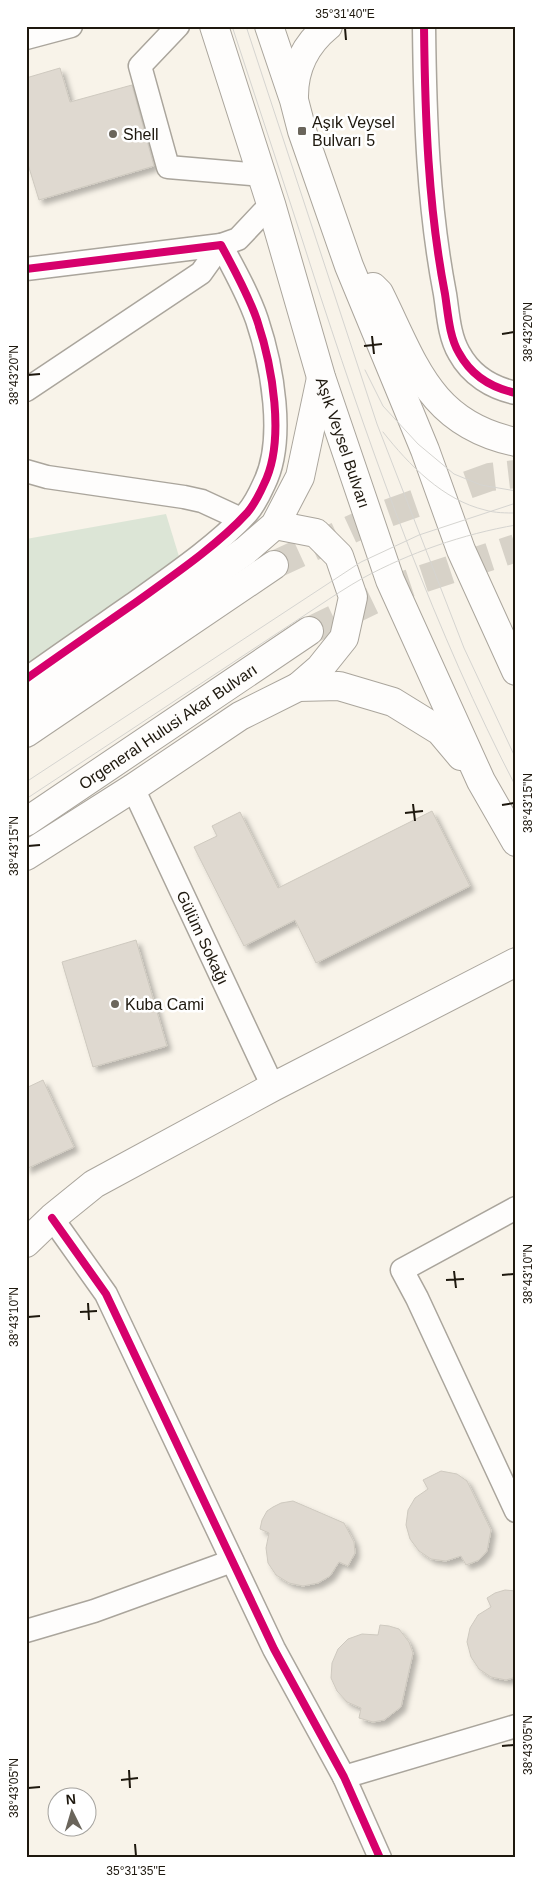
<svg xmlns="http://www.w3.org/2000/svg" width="542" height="1884" font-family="Arial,sans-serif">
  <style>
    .green { fill: #dce5d6 }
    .building { fill: #dfd9d0; stroke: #cec9bf; filter: url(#shadow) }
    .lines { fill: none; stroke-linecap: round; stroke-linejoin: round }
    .major-tunnel { stroke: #d7d2c8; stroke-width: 28; stroke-dasharray: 28 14; stroke-linecap: butt }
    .minor-casing { stroke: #aaa59c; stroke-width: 25 }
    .major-casing { stroke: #aaa59c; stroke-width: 30 }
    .minor { stroke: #fefdfc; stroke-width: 22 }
    .major { stroke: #fefdfc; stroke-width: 28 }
    .tram { stroke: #d5d4d0; stroke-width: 1 }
    .cycleway-casing { stroke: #fff; stroke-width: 11 }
    .cycleway { stroke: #d6006c; stroke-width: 8 }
    .ticks { fill: none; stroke: #1e180e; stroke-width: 2 }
    .poi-dot { fill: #6a655b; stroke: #fff; stroke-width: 2 }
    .labels { text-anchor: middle; stroke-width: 5; stroke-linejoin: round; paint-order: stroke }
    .poi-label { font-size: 16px; fill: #1e180e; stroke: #fff; text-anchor: start }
    .street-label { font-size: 16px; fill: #1e180e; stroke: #fff }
    .neatline { fill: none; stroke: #1e180e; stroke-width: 2 }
    .ticks-label { font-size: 12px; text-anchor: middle; fill: #1e180e }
  </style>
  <defs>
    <filter id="shadow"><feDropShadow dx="4.5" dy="4.5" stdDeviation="2.5" flood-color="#0004"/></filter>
  </defs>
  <rect width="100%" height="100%" fill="#f8f3e9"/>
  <polygon class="green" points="166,514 185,576 26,686 26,539"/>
  <g class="building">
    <polygon points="60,68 70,102 132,85 154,166 39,200 26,158 26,78"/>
    <polygon points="432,811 470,886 316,963 295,920 244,946 194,847 217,836 212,826 240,812 278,888"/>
    <polygon points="136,940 167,1046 93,1067 62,962"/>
    <polygon points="43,1080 74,1147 26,1169 26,1088"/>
    <polygon points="441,1471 457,1474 467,1481 491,1530 487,1551 479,1560 474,1562 466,1565 461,1556 446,1561 431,1559 419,1551 410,1539 406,1525 408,1510 415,1498 428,1489 423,1480"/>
    <polygon points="293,1501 344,1523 354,1542 355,1553 348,1566 339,1562 330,1576 318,1583 303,1586 289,1583 276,1575 268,1563 266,1548 269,1533 260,1529 262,1520 267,1511 273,1507 281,1503"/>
    <polygon points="505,1590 516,1591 516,1677 506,1680 491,1677 479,1669 471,1657 467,1642 470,1628 478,1615 491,1607 487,1598 495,1593"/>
    <polygon points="380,1625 389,1626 399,1629 409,1642 413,1653 401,1707 384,1720 373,1722 359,1718 361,1708 347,1702 337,1691 331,1678 332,1663 338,1649 348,1639 362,1634 378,1635"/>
  </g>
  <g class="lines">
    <g class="major-tunnel">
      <polyline points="274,565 380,516 490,477 516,474"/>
      <polyline points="309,631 407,584 516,548"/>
    </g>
    <g class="minor-casing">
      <g id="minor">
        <polyline points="178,26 140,66 168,167 262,175"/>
        <path d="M424,26c1,90 4,180 21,268 3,19 4,42 14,59 12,22 33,35 57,40"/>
        <polyline points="26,38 71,26"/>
        <path d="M26,269l195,-24c13,24 27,49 36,75 15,45 29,120 7,164 -4,9 -10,21 -17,29 -30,33 -79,66 -115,92 -36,25 -71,49 -106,74"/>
        <polyline points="26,390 201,273 221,245 238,239 271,204"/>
        <polyline points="26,471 47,477 184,497 202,501 241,519"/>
        <path id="s1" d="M133,788l140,299"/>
        <polyline points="516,1208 402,1270 417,1298 516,1511"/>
        <polyline points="52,1218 106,1294 274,1649 344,1777 380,1858"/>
        <polyline points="26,1631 94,1611 232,1561"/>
        <polyline points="344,1777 516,1726"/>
      </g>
    </g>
    <g class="major-casing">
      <g id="major">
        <path id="s2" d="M214,26l57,178 50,173 69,203 91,201 35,61"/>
        <polyline points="269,26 294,100 302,131 349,266 425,450 461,550 516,671"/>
        <path d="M294,96c0,-28 12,-52 34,-70"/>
        <path d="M373,287l6,6c35,70 50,131 137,149"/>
        <polyline points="275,525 316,533 339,556 353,597 344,638 320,668 298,687"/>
        <polyline points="26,707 245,551 275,525 300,477 321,378"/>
        <polyline points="26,733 274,565"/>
        <path id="s3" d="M26,822l283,-191"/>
        <polyline points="26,856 133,788 240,716 298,687 339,686 393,702 440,731 461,756"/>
        <polyline points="26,1243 52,1218 94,1184 273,1087 516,962"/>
      </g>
    </g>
    <use href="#minor" class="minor"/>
    <use href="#major" class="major"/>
    <g class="tram">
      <path d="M232,26c30,91 60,181 89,272 55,167 114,333 195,489"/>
      <polyline points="246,26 377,424 464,648 516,759"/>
      <polyline points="365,370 383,406 418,444 454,474 481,485 516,491"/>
      <path d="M383,432c26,33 60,68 102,78 10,3 21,3 31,3"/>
      <polyline points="26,782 361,562 419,535 516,503"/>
      <path d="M26,799l291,-192c15,-10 30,-20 46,-29 46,-25 100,-44 153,-53"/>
    </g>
    <g class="cycleway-casing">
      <g id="cycleway">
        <path d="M424,26c1,90 4,180 21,268 3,19 4,42 14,59 12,22 33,35 57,40"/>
        <path d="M26,269l195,-24c13,24 27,49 36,75 15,45 29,120 7,164 -4,9 -10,21 -17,29 -30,33 -79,66 -115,92 -36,25 -71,49 -106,74"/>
        <polyline points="52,1218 106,1294 274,1649 344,1777 380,1858"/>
      </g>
    </g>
    <use href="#cycleway" class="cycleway"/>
  </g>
  <path class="ticks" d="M345,28l1,12M502,334l12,-2M372,336l2,18M364,346l18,-2M28,375l12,-1M413,804l2,17M502,805l12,-2M405,813l18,-2M28,846l12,-1M454,1271l2,17M502,1275l12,-1M446,1280l18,-1M88,1303l1,17M80,1312l17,-1M28,1317l12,-1M502,1746l12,-1M129,1770l1,18M121,1780l17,-2M28,1788l12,-1M135,1844l1,12"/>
  <g class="poi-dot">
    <rect x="297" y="126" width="10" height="10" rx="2.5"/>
    <circle cx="113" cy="134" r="5"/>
    <circle cx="115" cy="1004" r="5"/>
  </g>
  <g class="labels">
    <g class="poi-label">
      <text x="312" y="128">Aşık Veysel<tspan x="312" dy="18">Bulvarı 5</tspan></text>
      <text x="123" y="140">Shell</text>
      <text x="125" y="1010">Kuba Cami</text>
    </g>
    <g class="street-label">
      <text dy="6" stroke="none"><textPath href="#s2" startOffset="436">Aşık Veysel Bulvarı</textPath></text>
      <text dy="6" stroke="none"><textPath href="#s3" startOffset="171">Orgeneral Hulusi Akar Bulvarı</textPath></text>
      <text dy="6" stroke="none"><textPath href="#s1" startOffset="165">Gülüm Sokağı</textPath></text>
    </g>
  </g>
  <rect width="542" height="1884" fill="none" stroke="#ffffff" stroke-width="55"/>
  <g transform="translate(72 1812) rotate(355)"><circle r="24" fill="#ffffff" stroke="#a5a39f"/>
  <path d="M0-4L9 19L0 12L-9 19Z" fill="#6a655b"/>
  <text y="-8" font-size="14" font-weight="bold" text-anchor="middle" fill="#1e180e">N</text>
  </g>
  <rect x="28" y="28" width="486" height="1828" class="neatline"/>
  <g class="ticks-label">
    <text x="345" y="18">35°31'40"E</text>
    <text transform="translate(528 332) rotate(-90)" y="4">38°43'20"N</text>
    <text transform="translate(14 375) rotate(-90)" y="4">38°43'20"N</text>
    <text transform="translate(528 803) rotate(-90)" y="4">38°43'15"N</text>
    <text transform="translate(14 846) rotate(-90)" y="4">38°43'15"N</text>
    <text transform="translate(528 1274) rotate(-90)" y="4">38°43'10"N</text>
    <text transform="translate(14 1317) rotate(-90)" y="4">38°43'10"N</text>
    <text transform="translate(528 1745) rotate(-90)" y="4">38°43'05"N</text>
    <text transform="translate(14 1788) rotate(-90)" y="4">38°43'05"N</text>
    <text x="136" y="1875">35°31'35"E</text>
  </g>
</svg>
